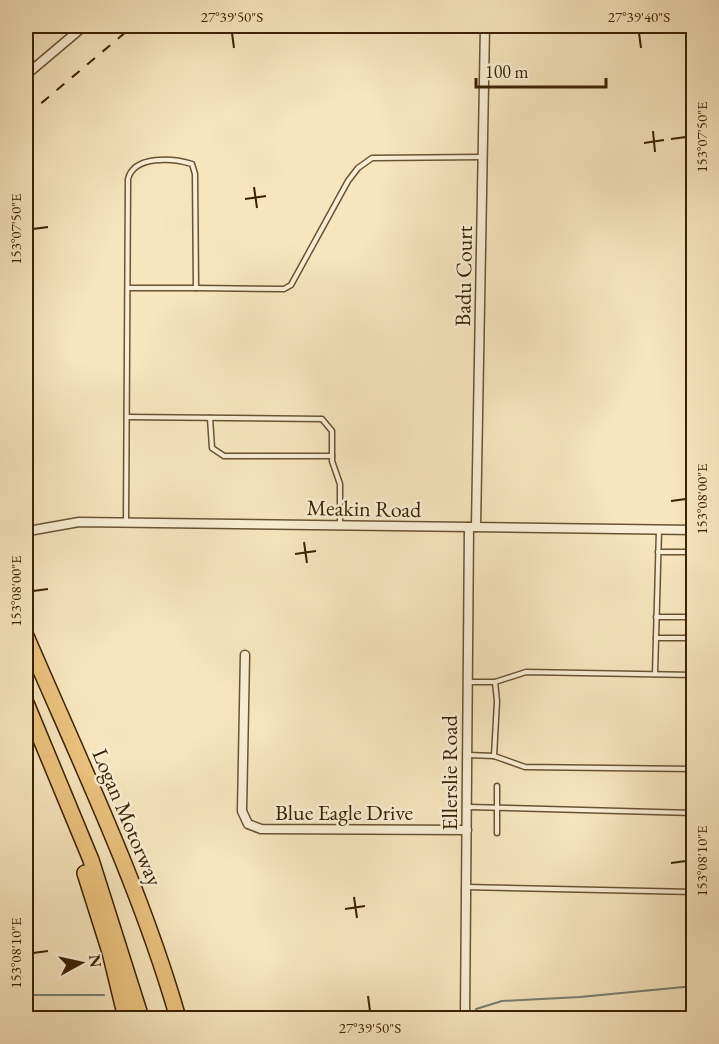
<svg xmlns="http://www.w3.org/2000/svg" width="719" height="1044" font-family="'EB Garamond',serif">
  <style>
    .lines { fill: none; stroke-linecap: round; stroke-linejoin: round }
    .stream { stroke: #787e71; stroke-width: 2 }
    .lane-casing { stroke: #6a5332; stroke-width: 7 }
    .street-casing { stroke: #6a5332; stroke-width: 11 }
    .highway-casing { stroke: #3b2203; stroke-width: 18 }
    .lane { stroke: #f9eed4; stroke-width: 4 }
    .street { stroke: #f9eed4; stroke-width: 8 }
    .highway { stroke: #ebc27e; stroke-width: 15 }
    .rail { stroke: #3b2203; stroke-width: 2; stroke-dasharray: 10 10; stroke-linecap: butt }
    .ticks { fill: none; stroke: #3b2203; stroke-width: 2 }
    .labels { text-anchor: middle; stroke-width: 5; stroke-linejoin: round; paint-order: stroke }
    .street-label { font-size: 22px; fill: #3b2203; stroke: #f9eed4 }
    .neatline { fill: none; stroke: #3b2203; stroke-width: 2 }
    .ticks-label { font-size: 15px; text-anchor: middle; fill: #3b2203 }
  </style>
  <rect width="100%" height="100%" fill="#f6e5bd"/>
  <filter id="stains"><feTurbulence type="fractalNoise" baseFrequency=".00333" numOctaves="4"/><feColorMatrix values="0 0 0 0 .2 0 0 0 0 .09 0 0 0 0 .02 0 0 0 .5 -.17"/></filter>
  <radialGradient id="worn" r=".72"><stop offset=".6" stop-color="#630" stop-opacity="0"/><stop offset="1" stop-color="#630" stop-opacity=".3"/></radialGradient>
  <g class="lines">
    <g class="stream">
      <polyline points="26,995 104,995"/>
      <polyline points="476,1009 502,1001 580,997 694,986"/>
    </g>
    <g class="lane-casing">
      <g id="lane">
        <polyline points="196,288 284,289 291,285 348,181 358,168 372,158 482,157"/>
        <polyline points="127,417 322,419 332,431 332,461 340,484 340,525"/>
        <polyline points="210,418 212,448 224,456 332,456"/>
        <path d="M126,522l2,-343c6,-24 45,-21 64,-15l3,10 1,114h-68"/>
        <polyline points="658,552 694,552"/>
        <polyline points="656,617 694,617"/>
        <polyline points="656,638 694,638"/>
        <polyline points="655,674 659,530"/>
        <polyline points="468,682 495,682 526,672 694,675"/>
        <polyline points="468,755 494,756 525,767 694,769"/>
        <polyline points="494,756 497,701 495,682"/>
        <polyline points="468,807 694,813"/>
        <polyline points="497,833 497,786"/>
        <polyline points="466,887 694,892"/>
      </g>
    </g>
    <g class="street-casing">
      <g id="street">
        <polyline points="26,75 84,26"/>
        <polyline points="476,527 485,26"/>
        <polyline points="34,530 79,522 694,530"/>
        <polyline points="245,655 242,811 248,824 261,829 467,830"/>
        <polyline points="465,1018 469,527"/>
      </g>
    </g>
    <g class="highway-casing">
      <g id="highway">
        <path d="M26,636c54,126 114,250 152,382"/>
        <polyline points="26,703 91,860 141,1018"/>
        <polyline points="85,873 110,952 126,1018"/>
      </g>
    </g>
    <use href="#lane" class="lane"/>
    <use href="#street" class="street"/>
    <use href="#highway" class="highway"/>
    <polyline class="rail" points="26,116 133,26"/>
  </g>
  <path class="ticks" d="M232,33l2,15M639,33l2,15M653,131l2,21M671,139l15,-2M644,143l20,-3M254,187l3,21M245,199l21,-3M33,229l15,-2M671,501l15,-2M304,542l3,21M295,554l21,-3M33,591l15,-2M671,863l15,-2M354,897l3,21M345,909l20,-3M33,953l15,-2M368,996l2,15"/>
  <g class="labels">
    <g class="street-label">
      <text transform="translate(463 276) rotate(-89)" y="8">Badu Court</text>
      <text transform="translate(364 508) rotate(1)" y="8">Meakin Road</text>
      <text transform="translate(449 773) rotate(-90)" y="8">Ellerslie Road</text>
      <text x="344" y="820">Blue Eagle Drive</text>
      <text transform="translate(128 817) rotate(67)" y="8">Logan Motorway</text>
    </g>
  </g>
  <rect width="719" height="1044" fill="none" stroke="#f6e5bd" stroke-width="66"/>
  <g transform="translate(81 963) rotate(82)" stroke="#f9eed4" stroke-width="4.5" paint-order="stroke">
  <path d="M0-4.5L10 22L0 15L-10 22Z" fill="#3b2203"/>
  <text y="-9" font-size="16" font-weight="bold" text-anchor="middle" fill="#3b2203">N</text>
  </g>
  <path d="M476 78v9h130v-9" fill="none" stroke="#3b2203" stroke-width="3"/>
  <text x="485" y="78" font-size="18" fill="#3b2203" stroke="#f9eed4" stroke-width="4.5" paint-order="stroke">100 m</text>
  <rect x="33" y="33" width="653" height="978" class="neatline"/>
  <g class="ticks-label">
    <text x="232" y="22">27°39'50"S</text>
    <text x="639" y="22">27°39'40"S</text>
    <text transform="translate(702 137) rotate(-90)" y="5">153°07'50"E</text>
    <text transform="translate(16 229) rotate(-90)" y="5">153°07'50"E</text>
    <text transform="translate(702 499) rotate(-90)" y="5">153°08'00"E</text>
    <text transform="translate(16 591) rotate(-90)" y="5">153°08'00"E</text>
    <text transform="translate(702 861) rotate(-90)" y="5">153°08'10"E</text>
    <text transform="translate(16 953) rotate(-90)" y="5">153°08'10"E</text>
    <text x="370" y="1033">27°39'50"S</text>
  </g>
  <rect width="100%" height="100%" filter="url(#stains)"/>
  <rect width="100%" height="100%" fill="url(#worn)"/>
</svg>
